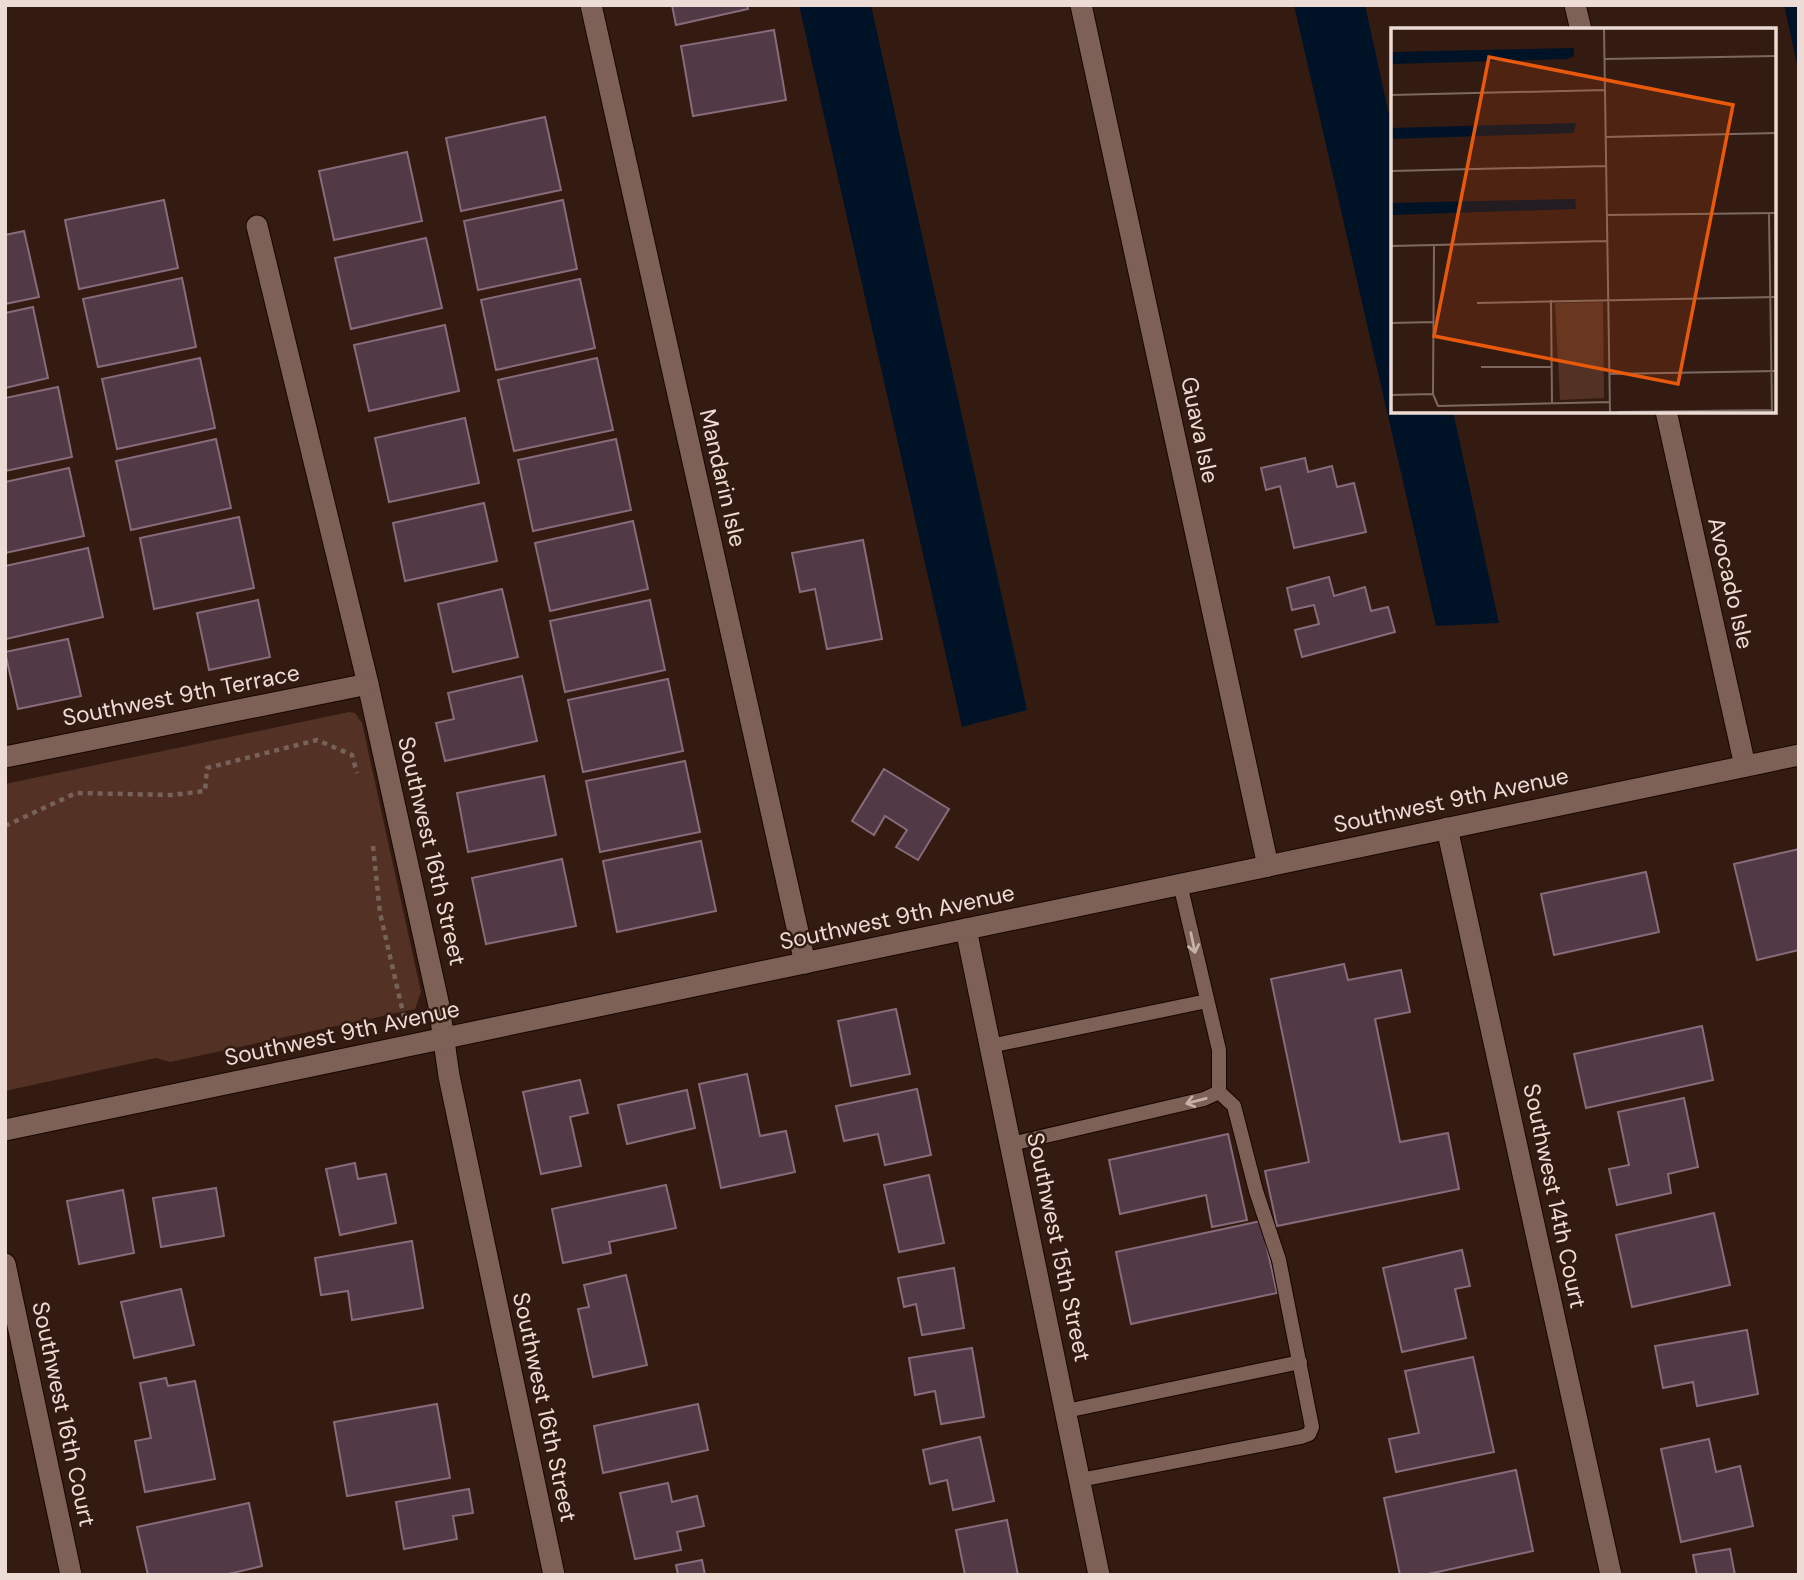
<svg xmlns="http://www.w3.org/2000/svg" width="1804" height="1580" font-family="'DM Sans',sans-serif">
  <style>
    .green { fill: #533124 }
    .water { fill: #001326 }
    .building { fill: #513946; stroke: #876b7a; stroke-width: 2 }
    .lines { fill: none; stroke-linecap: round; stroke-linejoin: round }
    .lane-casing { stroke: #190501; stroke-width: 16 }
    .street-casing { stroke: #190501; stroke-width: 23 }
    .path { stroke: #77625a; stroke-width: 4.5; stroke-dasharray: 5 5; stroke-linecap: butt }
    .lane { stroke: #7d6156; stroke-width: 14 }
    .street { stroke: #7d6156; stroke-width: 21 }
    .oneway { stroke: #c6b1a9 }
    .labels { text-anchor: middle; stroke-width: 5; stroke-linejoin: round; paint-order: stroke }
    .street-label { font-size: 23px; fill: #eddcd6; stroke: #331b12 }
    .inset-road { fill: none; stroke: #7d6860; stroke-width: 2 }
    .view { fill: #e8590c; fill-opacity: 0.15; stroke: #e8590c; stroke-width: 3.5 }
    .inset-edge { fill: none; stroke: #eddcd6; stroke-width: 3.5 }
  </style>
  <rect width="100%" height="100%" fill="#331b12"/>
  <polygon class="green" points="349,712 355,713 362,723 421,992 415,1009 170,1062 156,1058 5,1091 5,784"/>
  <g class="water">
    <polygon points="799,5 871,5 1027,710 962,727"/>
    <polygon points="1294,5 1365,5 1393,133 1393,411 1453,411 1499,623 1436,626"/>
    <polygon points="1784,5 1799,5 1799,73"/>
  </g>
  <g class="building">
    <polygon points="672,5 747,5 748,9 676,25"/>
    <polygon points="774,30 786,100 693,116 681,46"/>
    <polygon points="545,117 561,190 461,211 446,138"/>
    <polygon points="407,152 422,221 334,240 319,171"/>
    <polygon points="164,200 178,268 79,289 65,220"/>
    <polygon points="563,200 577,269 478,290 464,221"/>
    <polygon points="24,231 39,297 5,304 5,235"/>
    <polygon points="426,238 442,308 351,329 335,258"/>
    <polygon points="182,278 196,347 98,367 83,299"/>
    <polygon points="580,279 595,348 496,370 481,300"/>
    <polygon points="33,307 48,378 5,388 5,313"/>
    <polygon points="445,325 459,391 369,411 354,345"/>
    <polygon points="200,358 215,428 117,449 102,379"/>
    <polygon points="597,358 613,430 514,451 498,380"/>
    <polygon points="58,387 72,457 5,471 5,398"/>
    <polygon points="465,418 479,483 389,502 375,438"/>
    <polygon points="216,439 231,508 131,530 116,461"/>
    <polygon points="616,439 631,510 533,531 518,460"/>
    <polygon points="1305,458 1308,472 1332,466 1337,487 1354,483 1366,532 1294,548 1280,486 1266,490 1261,468"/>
    <polygon points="69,468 84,536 5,553 5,482"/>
    <polygon points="484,503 497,561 405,581 393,523"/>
    <polygon points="239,517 254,588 154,609 140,538"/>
    <polygon points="633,521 648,589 550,611 535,543"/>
    <polygon points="863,540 882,639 827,649 815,589 800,592 792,553"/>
    <polygon points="88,548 103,617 6,639 5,566"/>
    <polygon points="1329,577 1334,596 1365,587 1371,611 1388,607 1395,632 1302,657 1295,630 1319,624 1314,605 1292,610 1287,588"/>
    <polygon points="502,589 518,657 453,672 438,604"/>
    <polygon points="258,600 270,657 209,670 197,613"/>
    <polygon points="650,600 665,670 565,692 550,621"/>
    <polygon points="68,639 81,696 18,709 5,652"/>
    <polygon points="522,676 537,741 445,761 436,723 454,719 448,693"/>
    <polygon points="668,679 683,751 583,772 568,700"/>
    <polygon points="685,761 700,832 600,852 586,781"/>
    <polygon points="884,769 949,809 918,860 896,847 907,830 885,816 874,835 852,821"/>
    <polygon points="544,776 556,835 468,852 457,793"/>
    <polygon points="701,841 716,911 617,932 603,861"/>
    <polygon points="1799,849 1799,950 1757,960 1734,864"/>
    <polygon points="562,859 576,926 486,944 472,878"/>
    <polygon points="1646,872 1659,932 1554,955 1541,894"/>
    <polygon points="1344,964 1348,980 1401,970 1410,1012 1375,1019 1400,1142 1448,1133 1459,1189 1277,1226 1265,1171 1309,1162 1271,979"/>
    <polygon points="896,1009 910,1074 851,1086 838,1021"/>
    <polygon points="1702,1026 1713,1080 1586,1108 1574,1054"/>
    <polygon points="747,1074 760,1136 786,1131 795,1172 721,1188 699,1084"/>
    <polygon points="580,1080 588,1113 570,1117 581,1166 541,1174 523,1092"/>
    <polygon points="917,1089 931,1155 885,1165 878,1134 844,1141 836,1106"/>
    <polygon points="687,1090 695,1128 627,1144 618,1105"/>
    <polygon points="1684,1098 1698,1167 1668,1174 1671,1193 1617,1205 1609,1169 1629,1165 1618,1112"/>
    <polygon points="1228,1134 1247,1220 1212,1227 1206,1195 1120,1214 1109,1160"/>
    <polygon points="355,1163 358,1179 386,1174 396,1223 340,1235 326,1169"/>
    <polygon points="929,1175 944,1243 899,1252 884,1185"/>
    <polygon points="666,1185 676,1228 609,1242 611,1253 563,1263 552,1209"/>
    <polygon points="216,1188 224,1236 161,1247 153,1198"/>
    <polygon points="123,1190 134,1253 79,1264 67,1201"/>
    <polygon points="1714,1213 1730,1285 1632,1307 1616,1235"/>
    <polygon points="1261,1221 1277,1293 1131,1324 1116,1252"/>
    <polygon points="412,1241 423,1308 352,1320 348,1291 321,1295 315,1258"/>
    <polygon points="1462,1250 1470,1286 1455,1289 1466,1338 1402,1352 1383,1268"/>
    <polygon points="954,1268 964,1328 922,1335 916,1304 904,1307 898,1278"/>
    <polygon points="626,1275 647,1365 593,1377 578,1309 589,1307 584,1285"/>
    <polygon points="181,1289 194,1345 134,1358 121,1302"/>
    <polygon points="1747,1330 1758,1394 1697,1406 1693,1382 1663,1388 1655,1346"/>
    <polygon points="972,1348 984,1417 941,1424 935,1391 915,1395 909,1358"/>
    <polygon points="1473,1357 1494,1452 1396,1472 1389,1439 1419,1433 1405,1371"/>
    <polygon points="166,1378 168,1386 195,1381 215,1479 145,1492 135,1441 151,1438 140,1383"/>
    <polygon points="437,1404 450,1478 347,1496 334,1422"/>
    <polygon points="698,1404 708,1450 603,1473 594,1426"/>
    <polygon points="980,1437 994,1501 953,1510 947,1480 930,1484 923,1450"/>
    <polygon points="1709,1439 1716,1472 1740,1466 1753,1526 1681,1542 1661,1449"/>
    <polygon points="1516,1470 1533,1551 1424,1575 1400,1575 1384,1498"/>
    <polygon points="668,1483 672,1502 697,1496 704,1526 677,1532 681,1550 635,1559 620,1493"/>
    <polygon points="469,1489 473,1513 453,1516 457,1539 404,1549 396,1502"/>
    <polygon points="249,1503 262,1566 224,1575 148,1575 137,1527"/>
    <polygon points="1007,1520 1018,1575 965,1575 956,1530"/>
    <polygon points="1730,1549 1735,1575 1697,1575 1693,1555"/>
    <polygon points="702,1560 705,1575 678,1575 676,1565"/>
  </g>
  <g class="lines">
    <g class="lane-casing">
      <g id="lane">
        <polyline points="990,1046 1207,1001"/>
        <polyline points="1011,1144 1204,1099 1219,1092 1219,1050 1180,884"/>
        <polyline points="1066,1411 1300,1362"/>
        <polyline points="1080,1480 1301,1437 1309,1434 1312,1427 1279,1260 1256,1191 1234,1106 1219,1092"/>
      </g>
    </g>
    <g class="street-casing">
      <g id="street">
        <polyline points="591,5 805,963"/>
        <polyline points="1081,5 1268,866"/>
        <polyline points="1575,5 1581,30"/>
        <polyline points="257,226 368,684 439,1006 449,1076 554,1575"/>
        <polyline points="1666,411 1745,766"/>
        <polyline points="5,757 368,684"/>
        <polyline points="1447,828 1611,1575"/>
        <polyline points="966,929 1099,1575"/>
        <polyline points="5,1130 1799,755"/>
        <polyline points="5,1264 71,1575"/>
      </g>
    </g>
    <g class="path">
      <polyline points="5,826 76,793 172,795 205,791 207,768 317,740 352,755 357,773"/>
      <polyline points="373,846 380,913 404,1017"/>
    </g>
    <use href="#lane" class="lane"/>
    <use href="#street" class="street"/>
  </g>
  <defs><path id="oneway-shaft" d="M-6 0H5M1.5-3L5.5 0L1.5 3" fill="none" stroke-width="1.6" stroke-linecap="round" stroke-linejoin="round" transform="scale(1.75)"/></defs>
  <g class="oneway">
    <use href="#oneway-shaft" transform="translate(1193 943) rotate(78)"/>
    <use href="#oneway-shaft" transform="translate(1196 1101) rotate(165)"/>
  </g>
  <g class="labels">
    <g class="street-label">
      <text transform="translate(1200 430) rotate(78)" y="8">Guava Isle</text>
      <text transform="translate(723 478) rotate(77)" y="8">Mandarin Isle</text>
      <text transform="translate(1731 583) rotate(77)" y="8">Avocado Isle</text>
      <text transform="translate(181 695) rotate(-11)" y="8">Southwest 9th Terrace</text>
      <text transform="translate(1451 800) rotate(-12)" y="8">Southwest 9th Avenue</text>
      <text transform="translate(432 851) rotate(77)" y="8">Southwest 16th Street</text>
      <text transform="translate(897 917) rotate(-12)" y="8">Southwest 9th Avenue</text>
      <text transform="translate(342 1033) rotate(-12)" y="8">Southwest 9th Avenue</text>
      <text transform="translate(1555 1196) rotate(78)" y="8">Southwest 14th Court</text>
      <text transform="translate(1059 1247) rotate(78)" y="8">Southwest 15th Street</text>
      <text transform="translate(545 1407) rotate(78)" y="8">Southwest 16th Street</text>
      <text transform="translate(64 1414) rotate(78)" y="8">Southwest 16th Court</text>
    </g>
  </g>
  <g transform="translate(1391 28)">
    <rect width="385" height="385" fill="#331b12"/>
    <path d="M212,274l1,96 -44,2 -5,-97z" fill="#533124"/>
    <path d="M183,20v8l-7,3 -176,5v-12zM185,95l-2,10 -183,6v-11zM184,171l1,10 -185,6v-12z" fill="#001326"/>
    <path class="inset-road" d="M213,1l6,383M214,31l171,-3M0,67l214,-5M215,109l170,-4M0,143l215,-5M378,185l3,199M216,187l169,-2M0,218l216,-5M160,272l1,103M86,275l299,-6M0,295l43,-1M90,339h71M218,346l167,-3M42,366l1,-148M0,367l42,-1 5,12 172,-4M227,384l154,-2"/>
    <path class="view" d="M98,29l244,48 -55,279 -244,-48z"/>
    <rect width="385" height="385" class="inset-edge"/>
  </g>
  <rect width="1804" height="1580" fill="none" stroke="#eddcd6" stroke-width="14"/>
</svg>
